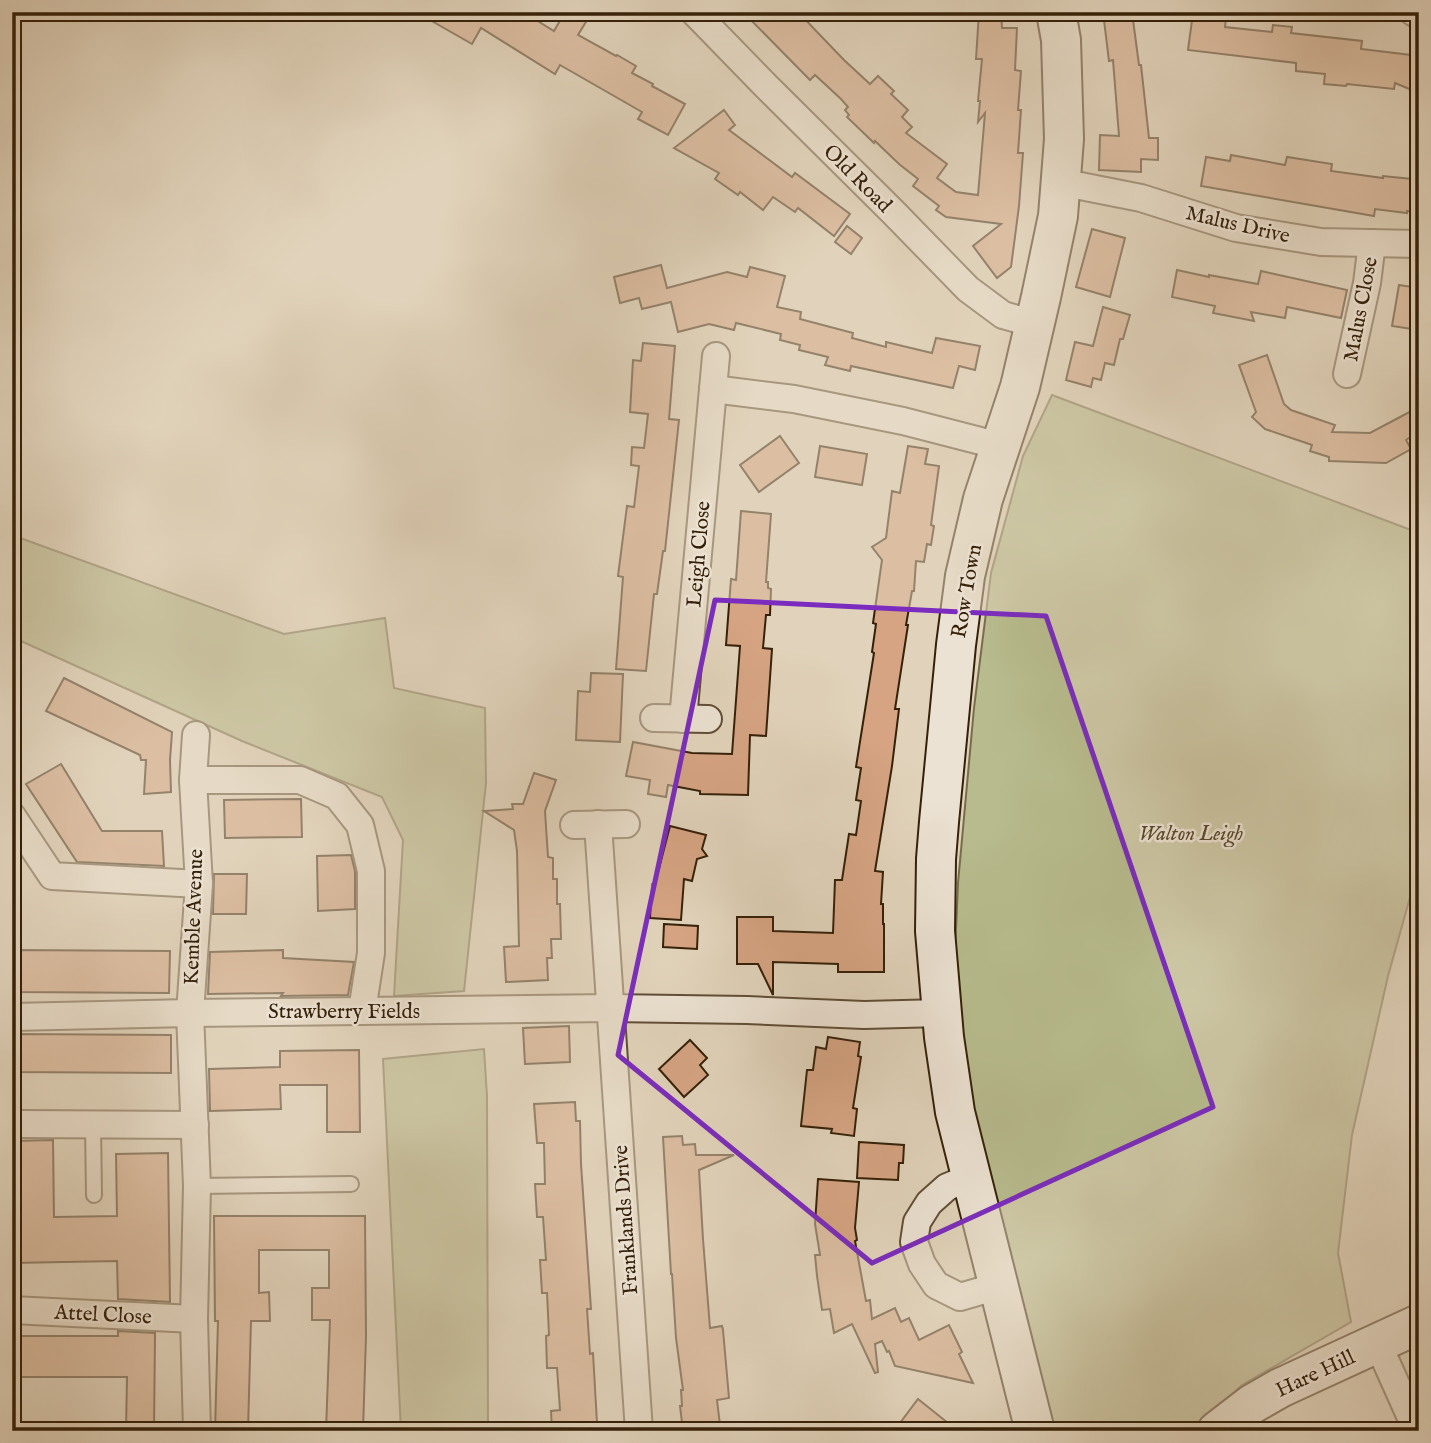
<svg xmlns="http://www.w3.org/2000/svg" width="1431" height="1443" font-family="'IM FELL English',serif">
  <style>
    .green { fill: #b7bb8d; stroke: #766e4b; stroke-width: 2 }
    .building { fill: #d6a483; stroke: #352109; stroke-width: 2 }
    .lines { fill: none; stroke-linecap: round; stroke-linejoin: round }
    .lane-casing { stroke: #604e36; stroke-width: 18 }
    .street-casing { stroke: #604e36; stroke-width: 30 }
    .secondary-casing { stroke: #352109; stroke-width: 42 }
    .lane { stroke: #ece2d3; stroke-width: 14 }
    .street { stroke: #ece2d3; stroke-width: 26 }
    .secondary { stroke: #ece2d3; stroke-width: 38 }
    .marked { fill: none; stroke: #7b2cbf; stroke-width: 5; stroke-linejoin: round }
    .labels { text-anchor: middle; stroke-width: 5; stroke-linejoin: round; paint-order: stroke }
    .street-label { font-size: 21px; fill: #352109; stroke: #ece2d3 }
    .park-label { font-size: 21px; font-style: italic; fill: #56482a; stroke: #ece2d3 }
  </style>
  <rect width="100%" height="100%" fill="#e1d3bb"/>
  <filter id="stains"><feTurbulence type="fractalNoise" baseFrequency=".00286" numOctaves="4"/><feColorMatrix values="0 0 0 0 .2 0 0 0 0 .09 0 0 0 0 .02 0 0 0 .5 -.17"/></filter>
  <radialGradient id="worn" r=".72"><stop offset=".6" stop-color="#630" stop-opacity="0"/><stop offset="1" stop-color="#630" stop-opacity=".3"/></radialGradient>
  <g class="green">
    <polygon points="1052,395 1419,533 1419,865 1388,976 1352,1135 1338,1253 1351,1322 1242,1385 1193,1431 1051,1431 978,1153 953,998 958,883 974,708 991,573 1023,456"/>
    <polygon points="12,535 284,634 385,618 394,688 485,708 486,783 464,991 394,996 403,840 382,797 242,741 12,637"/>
    <polygon points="484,1049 487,1096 488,1431 401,1431 383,1059"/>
  </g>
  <g class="building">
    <polygon points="416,12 523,12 554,31 565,12 592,12 578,35 616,56 617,55 636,66 632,73 653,84 652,86 685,104 668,135 638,119 642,112 560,65 555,74 481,28 472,44"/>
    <polygon points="743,12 798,12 844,60 870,84 878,76 894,91 891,94 908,110 902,117 912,127 906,133 947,164 937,178 956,192 978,195 985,113 978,122 980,101 978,101 982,59 976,59 979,12 1001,12 1002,28 1017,28 1015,70 1021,71 1018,110 1021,110 1018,153 1023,153 1019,206 1011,267 997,278 973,246 1001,224 946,217 936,210 939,206 913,186 918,179 899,164 875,141 874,143 847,117 849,115 845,110 848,107 841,99 815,75 810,80"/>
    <polygon points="1103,12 1132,12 1139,65 1141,65 1149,138 1158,138 1158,160 1141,159 1141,172 1099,170 1100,135 1119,136 1113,60 1109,61"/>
    <polygon points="1193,13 1226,18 1225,27 1272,32 1273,25 1292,27 1291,33 1362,41 1361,49 1419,56 1419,93 1395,83 1394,89 1347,84 1346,86 1324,84 1325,74 1296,71 1296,63 1188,50"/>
    <polygon points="724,110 735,125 729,130 792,177 795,173 850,214 834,236 798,208 795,212 773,197 763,210 740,192 738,195 715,179 719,173 674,148"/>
    <polygon points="1231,155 1285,165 1287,157 1332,164 1331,171 1383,178 1383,176 1412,179 1411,184 1419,185 1419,213 1407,211 1407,213 1375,209 1374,216 1201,186 1206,157 1230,161"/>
    <polygon points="847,226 862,238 851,254 835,242"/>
    <polygon points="1092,229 1125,238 1110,297 1076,287"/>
    <polygon points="661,265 667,288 727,272 747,277 750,267 785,276 777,307 801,312 800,319 853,333 852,338 886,347 886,342 932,353 936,338 980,346 975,370 959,366 953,388 851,366 850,371 825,365 828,357 799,350 800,345 780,340 781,334 736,323 734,330 709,324 678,332 671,302 642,309 639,298 620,303 614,277"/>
    <polygon points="1177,270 1209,277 1209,275 1258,284 1261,271 1347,290 1341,318 1287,307 1285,318 1251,312 1254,321 1213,313 1215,306 1172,297"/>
    <polygon points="1399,285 1419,288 1419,330 1392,326"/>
    <polygon points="1103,307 1130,315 1123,339 1120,339 1114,365 1105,363 1101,380 1093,378 1091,387 1066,380 1075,342 1093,346"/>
    <polygon points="643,343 675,346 669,419 679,420 665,551 663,551 657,594 654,594 646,671 616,669 623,577 618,576 627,506 634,507 639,466 631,465 632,447 644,448 648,414 630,412 633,360 641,361"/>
    <polygon points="1267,355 1284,404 1291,410 1335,425 1332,432 1370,433 1419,407 1419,431 1406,440 1411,449 1386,463 1329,461 1329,457 1310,451 1312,445 1265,429 1252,417 1256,412 1239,365"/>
    <polygon points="780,436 799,463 759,492 740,465"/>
    <polygon points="820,446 867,454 862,485 815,477"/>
    <polygon points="908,446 928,449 925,464 939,466 931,525 934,526 931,545 927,544 924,562 916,561 914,591 912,591 906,625 908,625 895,709 899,709 892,766 875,871 883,872 881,904 883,904 883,924 884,924 884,972 838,972 838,964 773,962 773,995 758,964 737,964 737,917 773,917 773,931 833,933 835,880 842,880 849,834 856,835 861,801 856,800 861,768 856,767 874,653 872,652 876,624 873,623 882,560 872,547 886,538 892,491 900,493"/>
    <polygon points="741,511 771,514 766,582 768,582 768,588 771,589 770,615 766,615 763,648 772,649 766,736 750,735 748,795 700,794 700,791 668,785 666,797 648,794 650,780 626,776 633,742 692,753 732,754 740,646 726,645 731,579 736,580"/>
    <polygon points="591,673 623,674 620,742 576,740 578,691 590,692"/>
    <polygon points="64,678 172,732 170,760 171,792 144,794 146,760 141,760 140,755 46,711"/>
    <polygon points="61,764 102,831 162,831 164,866 77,862 26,784"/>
    <polygon points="534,773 556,780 545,811 548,857 553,858 553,879 557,879 557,904 560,904 561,939 551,939 552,958 547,958 548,980 506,982 504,947 519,946 517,851 514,830 484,811 513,809 512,804 523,804"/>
    <polygon points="301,799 302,837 225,838 224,800"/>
    <polygon points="670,826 706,835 702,849 707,856 697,859 692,881 684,879 681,920 650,918 652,884 655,884"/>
    <polygon points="351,855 355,871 355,909 318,911 317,856"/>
    <polygon points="214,874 247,874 246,914 213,914"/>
    <polygon points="664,924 698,926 697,949 663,947"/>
    <polygon points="12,950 170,951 169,993 12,992"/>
    <polygon points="283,950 283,958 354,962 348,995 281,996 283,993 208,994 210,952"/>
    <polygon points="569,1026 570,1062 525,1064 523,1028"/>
    <polygon points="12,1034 171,1035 171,1073 12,1072"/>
    <polygon points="828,1037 860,1042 858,1056 861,1057 853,1108 857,1109 854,1136 831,1133 832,1129 801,1126 807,1070 813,1070 816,1047 826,1049"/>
    <polygon points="690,1040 707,1058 700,1065 708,1075 684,1097 659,1069"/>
    <polygon points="359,1050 360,1132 327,1132 327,1085 280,1085 281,1109 210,1111 209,1069 280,1067 280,1051"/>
    <polygon points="575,1102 576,1121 580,1121 581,1164 591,1309 587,1309 590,1354 593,1353 597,1423 596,1423 596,1431 552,1431 551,1411 560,1410 557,1368 547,1368 546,1336 549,1335 547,1293 542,1293 540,1260 546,1260 543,1217 537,1217 535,1184 545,1184 544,1143 537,1143 534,1104"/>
    <polygon points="682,1136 683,1145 695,1144 696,1155 734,1155 699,1170 703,1239 710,1328 722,1326 723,1330 729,1398 717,1400 720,1425 714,1426 715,1431 683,1431 680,1406 682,1406 681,1390 683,1390 676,1338 672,1274 671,1274 663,1137"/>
    <polygon points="53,1140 54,1217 117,1216 116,1154 168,1153 170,1302 118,1299 117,1261 12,1263 12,1141"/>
    <polygon points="859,1142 904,1145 903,1163 899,1163 898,1180 857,1178"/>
    <polygon points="818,1179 859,1182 855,1228 857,1240 855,1241 866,1301 870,1300 872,1319 895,1308 901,1322 909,1318 919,1340 949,1325 962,1352 959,1354 973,1383 895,1366 889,1351 887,1352 882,1341 875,1344 878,1372 875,1373 852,1324 834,1333 830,1309 822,1310 817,1276 815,1255 820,1255 815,1224"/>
    <polygon points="214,1216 365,1216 366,1336 363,1431 326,1431 330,1320 312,1320 312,1288 329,1288 329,1250 259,1250 259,1293 269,1292 270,1321 251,1321 248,1431 215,1431 218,1321 215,1321"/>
    <polygon points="118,1331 155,1333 154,1431 126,1431 127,1377 12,1377 12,1336 118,1336"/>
    <polygon points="918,1399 958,1431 894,1431"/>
  </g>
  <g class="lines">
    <g class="lane-casing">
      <g id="lane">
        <polyline points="93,1125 94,1195"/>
        <polyline points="197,1186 351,1184"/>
      </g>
    </g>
    <g class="street-casing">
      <g id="street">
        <polyline points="694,12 766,86 893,212 968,289 1003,315 1035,324"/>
        <polyline points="1413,12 1419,15"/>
        <polyline points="1060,182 1141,198 1236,228 1321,242 1419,244"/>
        <polyline points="1347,374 1367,283 1372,243"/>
        <polyline points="713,389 794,399 903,421 1000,446"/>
        <polyline points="654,718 708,719"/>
        <polyline points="683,719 716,356"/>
        <polyline points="196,735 193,780 199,884 190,1013 197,1186 194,1319 197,1431"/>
        <polyline points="193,780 300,780 337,796 360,825 371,871 371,953 362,1011"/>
        <polyline points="12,816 52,876 199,884"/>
        <polyline points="598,824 639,1431"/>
        <polyline points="574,825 626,824"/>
        <polyline points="12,1017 190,1013 610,1008 747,1010 864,1015 942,1013"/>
        <polyline points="19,1124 195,1125"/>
        <polyline points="971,1177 947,1187 929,1203 917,1222 914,1242 922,1264 936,1285 960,1297 998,1286"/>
        <polyline points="12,1310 194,1319"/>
        <polyline points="1378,1344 1417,1431"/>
      </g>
    </g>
    <g class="secondary-casing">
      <g id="secondary">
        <polyline points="1035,1431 955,1112 944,1037 935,931 936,859 939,822 956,645 965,576 983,499 1020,387 1041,297 1058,216 1064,139 1061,40 1056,12"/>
        <polyline points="1217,1431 1252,1404 1280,1388 1419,1324"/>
      </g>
    </g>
    <use href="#lane" class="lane"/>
    <use href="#street" class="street"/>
    <use href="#secondary" class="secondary"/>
  </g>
  <path d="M0 0H1431V1443H0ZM715,600l331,16 167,491 -341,156 -254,-208z" fill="#e1d3bb" fill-opacity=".55" fill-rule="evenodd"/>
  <path class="marked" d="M715,600l331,16 167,491 -341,156 -254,-208z"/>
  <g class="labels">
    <g class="street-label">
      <text transform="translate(858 178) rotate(45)" y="7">Old Road</text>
      <text transform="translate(1238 224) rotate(13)" y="7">Malus Drive</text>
      <text transform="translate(1360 309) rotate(-79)" y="7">Malus Close</text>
      <text transform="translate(698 554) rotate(-85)" y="7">Leigh Close</text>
      <text transform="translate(966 591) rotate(-80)" y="7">Row Town</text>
      <text transform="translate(193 917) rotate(-88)" y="7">Kemble Avenue</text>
      <text x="344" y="1018">Strawberry Fields</text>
      <text transform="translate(625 1220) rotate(-94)" y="7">Franklands Drive</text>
      <text transform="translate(103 1314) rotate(3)" y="7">Attel Close</text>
      <text transform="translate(1315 1373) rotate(-25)" y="7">Hare Hill</text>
    </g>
    <g class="park-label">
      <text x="1191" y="840">Walton Leigh</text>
    </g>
  </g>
  <rect width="1431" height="1443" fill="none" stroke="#e1d3bb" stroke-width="42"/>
  <rect x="14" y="14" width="1403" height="1415" fill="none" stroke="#352109" stroke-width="3.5"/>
  <rect x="21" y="21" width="1389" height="1401" fill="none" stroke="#352109" stroke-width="2"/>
  <rect width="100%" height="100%" filter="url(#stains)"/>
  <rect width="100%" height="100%" fill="url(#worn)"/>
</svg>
